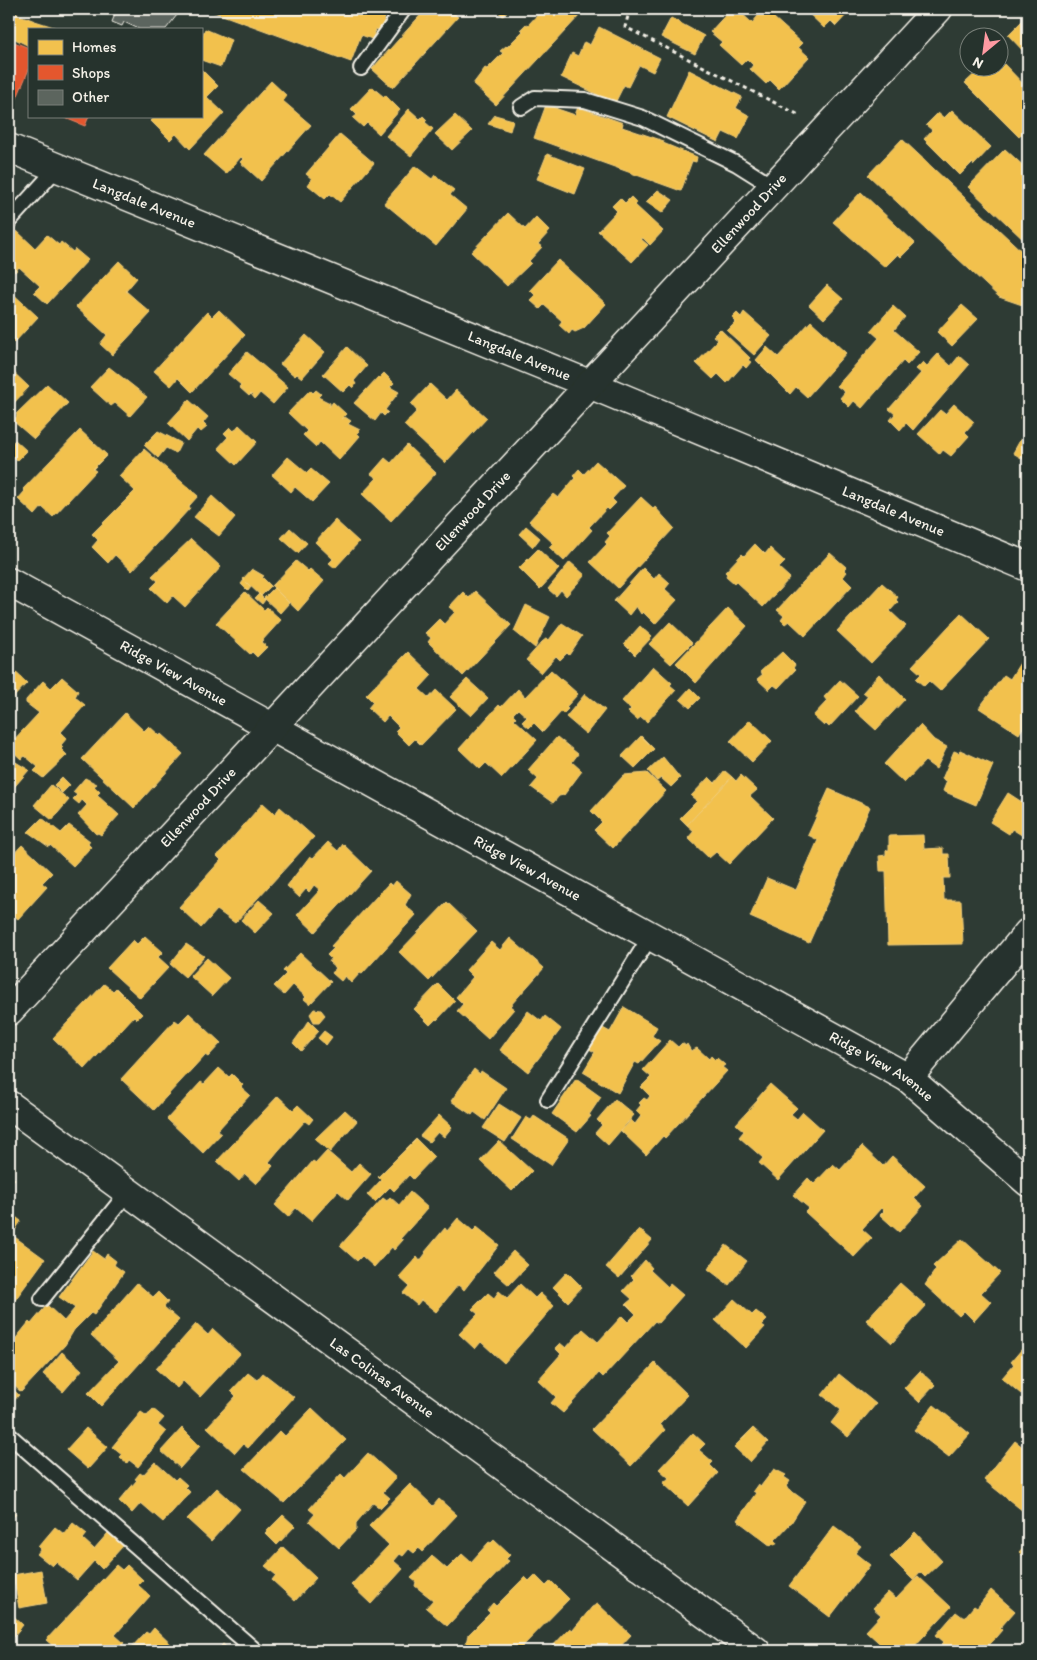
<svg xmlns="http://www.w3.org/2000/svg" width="1037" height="1660" font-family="Itim,sans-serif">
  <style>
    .homes { fill: #f2c14e; stroke: #f3cf7c }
    .shops { fill: #e4572e; stroke: #e98566 }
    .building { fill: #5c655e; stroke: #f4f1e8 }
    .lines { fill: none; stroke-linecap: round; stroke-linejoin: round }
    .service-casing { stroke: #f4f1e8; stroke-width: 18 }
    .minor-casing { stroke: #f4f1e8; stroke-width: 31 }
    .tertiary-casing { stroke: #f4f1e8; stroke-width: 31 }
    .path { stroke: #f4f1e8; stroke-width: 3; stroke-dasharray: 4 4; stroke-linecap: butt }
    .service { stroke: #26332d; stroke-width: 14 }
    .minor { stroke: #26332d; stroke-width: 28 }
    .tertiary { stroke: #26332d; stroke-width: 28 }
    .labels { text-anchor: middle; stroke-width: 5; stroke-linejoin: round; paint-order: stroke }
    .street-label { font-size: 15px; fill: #f4f1e8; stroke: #26332d }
  </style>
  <rect width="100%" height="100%" fill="#2e3b34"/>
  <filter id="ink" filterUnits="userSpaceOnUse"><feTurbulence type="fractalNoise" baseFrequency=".02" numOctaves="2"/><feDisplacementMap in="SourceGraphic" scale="10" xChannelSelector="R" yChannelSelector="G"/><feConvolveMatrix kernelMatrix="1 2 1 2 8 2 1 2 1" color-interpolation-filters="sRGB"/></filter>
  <g filter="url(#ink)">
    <g class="homes">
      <polygon points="206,9 388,9 380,31 376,29 372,39 361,35 351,62"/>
      <polygon points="426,9 449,9 458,17 393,88 372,69"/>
      <polygon points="495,9 509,9 503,16"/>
      <polygon points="543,9 573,9 580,15 496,105 473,84 485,68 487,69 503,53 500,51 506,46 507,47 523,31 521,29 526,24 528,25"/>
      <polygon points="731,9 737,9 752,23 764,9 802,43 798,47 809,57 779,89 770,80 766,84 750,69 753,65 747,59 741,65 719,45 722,42 710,32"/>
      <polygon points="804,9 847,9 850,11 836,26 831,21 824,28"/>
      <polygon points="9,11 35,21 60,29 29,29 29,46 9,36"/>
      <polygon points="1028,15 1028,56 1008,35"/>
      <polygon points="671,18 704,36 695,54 661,37"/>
      <polygon points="599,27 660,58 653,72 639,65 628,87 624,85 615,103 561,77 572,53 578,56 584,42 590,45"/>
      <polygon points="205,29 231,40 221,67 201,60 201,38"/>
      <polygon points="1004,64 1028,89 1028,132 1027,134 1025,132 1019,137 965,83 980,69 985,75 991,72 994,74"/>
      <polygon points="202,70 218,86 207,97 224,113 190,149 176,134 170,140 151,121 155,116 201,116"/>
      <polygon points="689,70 742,97 736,108 750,116 738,139 723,132 718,142 667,117"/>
      <polygon points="271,81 287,96 283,101 311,125 261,181 240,162 243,159 241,157 226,174 204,155"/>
      <polygon points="372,87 384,97 385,95 400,110 379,134 367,123 363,127 353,118 357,115 351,109"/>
      <polygon points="546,105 575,115 578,107 623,123 622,127 664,141 663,143 697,157 696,162 692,161 681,191 534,138"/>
      <polygon points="409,109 420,119 423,116 427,120 425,122 433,129 411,156 386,136"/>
      <polygon points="952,110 991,147 974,165 972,163 960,175 924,139 932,130 926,125 938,113 944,118"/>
      <polygon points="455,115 472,131 452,150 435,134"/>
      <polygon points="495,115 513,120 510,131 488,124"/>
      <polygon points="340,134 374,163 340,202 330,194 325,199 308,185 312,179 306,174"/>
      <polygon points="902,139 1028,257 1028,307 999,297 868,175"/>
      <polygon points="1005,149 1028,170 1028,244 968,187"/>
      <polygon points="547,154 585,169 575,194 537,179"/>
      <polygon points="415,166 432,179 435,175 454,190 450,195 467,209 436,246 384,203"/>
      <polygon points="658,190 673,200 662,213 646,202"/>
      <polygon points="861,192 915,243 901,257 898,254 885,267 833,222"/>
      <polygon points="631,197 637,203 635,205 663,231 650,245 643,238 641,239 648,245 632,262 598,231 617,211 612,206 620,198 625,203"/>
      <polygon points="508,213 525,229 536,217 550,231 538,244 542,247 529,261 531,263 507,286 471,252"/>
      <polygon points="17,231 35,248 47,235 59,245 61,242 73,252 75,249 88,260 47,304 34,292 40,286 19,267 15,272 9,267 9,260 15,253 9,247 9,240"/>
      <polygon points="558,260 606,304 584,328 575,332 572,330 569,334 559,325 562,321 544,305 540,309 530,300 535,295 530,290"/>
      <polygon points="119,261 137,278 126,291 151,313 112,355 100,344 107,335 76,307"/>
      <polygon points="827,285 843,299 824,319 809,305"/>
      <polygon points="9,290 38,317 14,343 9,338"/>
      <polygon points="962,305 978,319 952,346 937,332"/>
      <polygon points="893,306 905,317 894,330 919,352 907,365 903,361 862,408 854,401 849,407 840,398 845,392 837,386 879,338 871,331"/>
      <polygon points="219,310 245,335 192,392 178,378 171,386 154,371 207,312 212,317"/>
      <polygon points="744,312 771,336 754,355 727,331 736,322 732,318 737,313 741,317"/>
      <polygon points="811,321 846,353 807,397 796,387 790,394 756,360 767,347 778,357"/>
      <polygon points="720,329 750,358 748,360 751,362 746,368 743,365 727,383 718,374 713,379 696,363 718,340 713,336"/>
      <polygon points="306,335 325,352 302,378 297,374 295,376 280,364"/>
      <polygon points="347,347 367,366 354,381 356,384 353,388 350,385 343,392 323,374"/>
      <polygon points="247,352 288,387 273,404 260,393 255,399 251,394 249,396 239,387 241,385 228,374"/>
      <polygon points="938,354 951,366 959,356 969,365 913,430 906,423 900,430 890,420 895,414 889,409 921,373 916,369 923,362 927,366"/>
      <polygon points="109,367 147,397 130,416 115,403 111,406 90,387"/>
      <polygon points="9,368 29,387 9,408"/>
      <polygon points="384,373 394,383 390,387 399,392 385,410 388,412 384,416 381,413 375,421 354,403 378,377 379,378"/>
      <polygon points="47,384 68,403 34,439 13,421 17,416 16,414"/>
      <polygon points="430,384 447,400 456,390 487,418 445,463 404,425 417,411 411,404"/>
      <polygon points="310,390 313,393 316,390 321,394 318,397 330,403 329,407 333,402 346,414 341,419 345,417 351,421 348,424 360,430 357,433 360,436 339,460 320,442 316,447 303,435 307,431 288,413"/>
      <polygon points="189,400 208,417 203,423 207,427 201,432 197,429 187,441 168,423"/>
      <polygon points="1028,403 1028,423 1020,418"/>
      <polygon points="954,404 974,422 965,432 969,436 951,456 943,450 940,454 918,434 940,410 945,414"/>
      <polygon points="239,425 257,442 236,465 218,448 228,437 224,433 230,427 234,431"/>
      <polygon points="1028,426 1028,462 1013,453"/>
      <polygon points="80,430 107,455 93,469 96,471 53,517 42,507 35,515 18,499 25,491 23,489"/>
      <polygon points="158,431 181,443 176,453 166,448 158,458 144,445"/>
      <polygon points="15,440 27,451 17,461 9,454 9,447"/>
      <polygon points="407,445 436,473 391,521 362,494 377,478 371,474 385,458 391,463"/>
      <polygon points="144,449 198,496 189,506 190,508 132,571 115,555 108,563 92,547 98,540 92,534 135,491 119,476"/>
      <polygon points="288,457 307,473 311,469 329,484 312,502 295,487 291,492 272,475"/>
      <polygon points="596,461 624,486 612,499 616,503 609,510 607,508 589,527 592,530 564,561 549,547 553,543 529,521 553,494 558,498 575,478 573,476 579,469 584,474"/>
      <polygon points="212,496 235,517 219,536 194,517"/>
      <polygon points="641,497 654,509 655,507 674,528 618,588 590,562 607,544 605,542 610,536 607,533"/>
      <polygon points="335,520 359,542 335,568 329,563 333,559 315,542"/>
      <polygon points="526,526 540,538 533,547 519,534"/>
      <polygon points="290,528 307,543 298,553 281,538"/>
      <polygon points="191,539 221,567 185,607 173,596 167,603 151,588 158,581 152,576"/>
      <polygon points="755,544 765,554 770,548 785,562 779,568 790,578 763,607 736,582 734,583 726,576 727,574 725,572 742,554 744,556"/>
      <polygon points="538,549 559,569 540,589 519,568"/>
      <polygon points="830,553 846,567 844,569 847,572 843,577 852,586 805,636 789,621 785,624 781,620 784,616 777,610"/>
      <polygon points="296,561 308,571 310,569 324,581 298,611 272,586"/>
      <polygon points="570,562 585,575 566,596 561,590 556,596 548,589"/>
      <polygon points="643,568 654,579 659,573 670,583 665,589 677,600 655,624 643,612 641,614 636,606 629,615 614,601"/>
      <polygon points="252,569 264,576 262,577 271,586 261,596 243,579"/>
      <polygon points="244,580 251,587 248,591 241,584"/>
      <polygon points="882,583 898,597 896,600 898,602 890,611 906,626 871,663 837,631"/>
      <polygon points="274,588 289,603 280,613 264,598"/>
      <polygon points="475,591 511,625 463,676 428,642 431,638 425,633 439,619 444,624 455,612 449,607 463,592 469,598"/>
      <polygon points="245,592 264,610 267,607 281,620 261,642 267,647 257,657 252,652 250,654 216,623"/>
      <polygon points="259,594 265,600 262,604 255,598"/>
      <polygon points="526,605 550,617 535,648 514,631"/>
      <polygon points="728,608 747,626 696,683 676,663"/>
      <polygon points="961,613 989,639 940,691 929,681 924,686 916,679 921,674 912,666"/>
      <polygon points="670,622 692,643 671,664 649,644"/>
      <polygon points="562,623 582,636 569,655 567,653 560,660 556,656 541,673 526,660 542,642 547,638 549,640"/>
      <polygon points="640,626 652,637 635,655 624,644"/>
      <polygon points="1028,650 1028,720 1019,734 979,708 1004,675 1010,679"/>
      <polygon points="408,652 432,675 419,689 429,698 436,690 456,709 421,745 415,739 409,745 395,731 399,727 388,716 383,722 368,708 373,702 366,695"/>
      <polygon points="782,652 795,665 793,668 795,670 778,688 774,685 769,690 757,679 763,674 760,672"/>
      <polygon points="9,666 27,683 9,702"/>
      <polygon points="653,666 672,683 670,685 676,690 647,722 641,717 637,720 628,712 631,709 622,701"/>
      <polygon points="551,670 578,694 566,707 568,709 563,714 561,712 543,732 534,723 529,728 522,722 527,717 518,709 513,714 516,717 514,719 537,740 502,778 486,763 480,769 459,749 499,705 501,707 518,689 525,697"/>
      <polygon points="879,674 905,699 876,730 855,711 868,696 863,692"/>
      <polygon points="62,677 78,691 75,697 85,705 61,732 67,738 61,745 63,747 61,749 67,755 43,778 34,771 38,767 25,756 21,759 9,748 9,745 39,713 26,703 26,700 43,681 51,688"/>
      <polygon points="467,679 488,698 471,716 450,697"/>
      <polygon points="840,680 858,696 829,727 826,724 824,726 813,716 827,701 824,697"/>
      <polygon points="690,688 700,698 690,708 680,699"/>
      <polygon points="585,694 605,710 586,734 566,717"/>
      <polygon points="125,713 144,731 149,726 160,736 161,734 183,754 134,808 82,759"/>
      <polygon points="750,720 772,741 752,762 730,741"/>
      <polygon points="920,725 934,740 947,747 936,769 925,761 904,783 884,764"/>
      <polygon points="641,736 654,749 635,768 622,756"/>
      <polygon points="557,737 578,754 572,762 582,771 564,795 559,796 553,803 531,787 538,779 528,770"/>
      <polygon points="960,750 993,765 976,805 943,791 947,781 942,779 954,751 959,753"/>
      <polygon points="663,757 680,778 671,787 661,778 657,781 648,771"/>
      <polygon points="9,758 29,770 9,793"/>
      <polygon points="725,771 732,777 687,825 680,818 697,801 691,796 709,777 715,783"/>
      <polygon points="647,773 666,791 613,848 594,830 602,822 591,811 624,775"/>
      <polygon points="741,775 757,790 750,796 773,818 729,864 716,852 709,858 688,838 694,831 687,825 732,777 736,781"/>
      <polygon points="62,777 70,785 62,793 54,785"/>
      <polygon points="85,778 97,784 94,786 100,792 97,795 119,815 101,835 98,833 96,834 78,815 87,805 82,800 79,804 73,799 77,795 73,792"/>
      <polygon points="51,785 69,800 52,820 34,805"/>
      <polygon points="829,789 870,807 809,943 750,917 767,878 796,890 818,840 808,835"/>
      <polygon points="1008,793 1028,806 1028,839 1012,829 1009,834 990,822"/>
      <polygon points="263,803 275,814 280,807 314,837 235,923 217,910 201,928 179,907 221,860 217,856"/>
      <polygon points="42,818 61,833 69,825 90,841 88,844 91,847 73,866 50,845 49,847 28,832"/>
      <polygon points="923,835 924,849 943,848 943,854 949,854 950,878 943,878 944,900 961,900 963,944 888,945 886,871 880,871 879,856 886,855 886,850 889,850 889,836"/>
      <polygon points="328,842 338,851 343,844 371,871 315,932 297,915 320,890 314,885 309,892 306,889 299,897 287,886 310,856 313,858"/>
      <polygon points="22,845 52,873 42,883 47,887 18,919 13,915 9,920 9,859"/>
      <polygon points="396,881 411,894 405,905 416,915 362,974 360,973 351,983 345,976 341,981 332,973 336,968 329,962 331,959 327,955 334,948 331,946 389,883 392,886"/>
      <polygon points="259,900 274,913 255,933 241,920"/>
      <polygon points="447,902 477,931 429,981 399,952"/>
      <polygon points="145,936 163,952 158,957 169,967 140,998 107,968 133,940 137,944"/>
      <polygon points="510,938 544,968 510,1006 514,1009 488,1039 457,1011 463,1004 456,997 473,977 466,970 491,942 500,950"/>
      <polygon points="186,944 204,956 185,977 170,964"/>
      <polygon points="300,953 331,982 310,1004 304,999 306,997 293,985 284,995 274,986 286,974 283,971"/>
      <polygon points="207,958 229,978 212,996 190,976"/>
      <polygon points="104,984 113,991 116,988 142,1014 137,1019 134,1016 85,1069 53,1038"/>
      <polygon points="438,984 455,1001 437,1020 436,1019 430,1025 414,1009"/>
      <polygon points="624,1007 657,1027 652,1036 660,1041 639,1064 635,1062 618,1093 583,1072 595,1052 589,1049 601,1027 610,1032"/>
      <polygon points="314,1009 321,1010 325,1015 319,1022 314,1022 310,1014"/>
      <polygon points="528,1011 541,1021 545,1016 561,1029 528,1072 500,1050"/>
      <polygon points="189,1013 221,1043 208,1057 205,1055 154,1110 121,1079 175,1020 179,1023"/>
      <polygon points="309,1021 319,1031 301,1051 293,1043"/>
      <polygon points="324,1031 332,1037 326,1045 318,1038"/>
      <polygon points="670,1040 678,1047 682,1043 686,1046 687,1044 691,1051 697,1048 709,1059 711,1056 715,1060 717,1058 725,1065 722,1067 727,1071 665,1138 663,1136 646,1155 621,1131 631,1120 635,1124 641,1116 636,1111 641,1105 639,1103 644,1098 647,1100 650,1096 641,1087 651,1077 643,1070"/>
      <polygon points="219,1068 229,1077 232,1074 243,1085 241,1087 250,1095 217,1131 221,1134 203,1153 167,1119 201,1082 204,1084"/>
      <polygon points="474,1069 480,1074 481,1071 506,1088 485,1120 474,1112 472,1115 451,1101"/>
      <polygon points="576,1079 601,1097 589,1115 591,1116 577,1132 552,1114"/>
      <polygon points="770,1084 797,1108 791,1114 797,1119 803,1112 823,1130 778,1180 759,1163 763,1158 739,1137 744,1131 736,1124 758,1100 757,1099"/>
      <polygon points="278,1096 293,1110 298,1105 313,1119 309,1124 305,1121 278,1151 269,1162 273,1166 256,1184 245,1174 239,1181 217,1161"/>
      <polygon points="615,1099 634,1115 608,1145 595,1133 602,1125 597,1120"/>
      <polygon points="499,1104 521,1118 505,1142 483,1128"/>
      <polygon points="345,1110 357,1121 330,1152 315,1139"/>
      <polygon points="439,1115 452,1127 444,1137 438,1132 429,1142 420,1136"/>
      <polygon points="534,1116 569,1139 551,1165 512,1139 526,1117 531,1120"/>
      <polygon points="416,1139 434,1157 413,1179 409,1175 394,1191 390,1187 375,1202 367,1195 381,1180 378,1177"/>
      <polygon points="499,1141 532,1171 512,1191 480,1161"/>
      <polygon points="862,1146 883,1166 892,1156 925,1186 914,1198 923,1206 899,1232 880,1215 884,1211 881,1208 862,1229 872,1238 854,1257 805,1212 809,1208 793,1195 808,1178 814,1184 833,1164 840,1170"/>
      <polygon points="327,1151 351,1172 359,1163 371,1174 348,1200 338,1191 311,1221 296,1208 288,1217 275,1205 313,1161 316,1163"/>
      <polygon points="9,1162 15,1167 9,1174 15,1179 9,1185"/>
      <polygon points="410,1192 428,1208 400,1239 403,1240 394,1250 392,1247 374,1267 362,1256 357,1261 340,1246 383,1198 387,1201 390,1197 399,1205"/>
      <polygon points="9,1212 21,1221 12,1235 45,1259 15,1300 9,1295"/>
      <polygon points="458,1218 473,1231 477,1227 499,1245 464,1290 458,1285 436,1312 421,1300 417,1305 403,1293 409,1286 399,1277 417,1257 420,1261 426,1253 425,1252 445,1228 447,1231"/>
      <polygon points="639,1229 652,1240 619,1278 606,1267"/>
      <polygon points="962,1239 1000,1273 981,1293 991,1302 974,1321 964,1311 959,1316 925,1285 936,1269 933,1266"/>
      <polygon points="726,1245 747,1261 729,1285 708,1269"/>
      <polygon points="93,1251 104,1259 107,1254 116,1261 114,1265 124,1272 94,1315 91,1313 74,1330 65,1345 21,1392 9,1381 9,1347 29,1322 31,1324 47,1305 64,1321 75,1308 59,1297"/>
      <polygon points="513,1251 528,1265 509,1285 494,1272"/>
      <polygon points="645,1260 652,1268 650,1270 668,1287 670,1284 683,1295 658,1323 655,1321 603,1377 599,1373 563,1413 551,1403 556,1397 538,1380 561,1354 555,1348 560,1343 566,1348 583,1329 598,1342 622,1316 628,1322 636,1314 626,1304 632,1299 623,1291 634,1279 631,1276"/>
      <polygon points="567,1272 582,1287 568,1302 553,1287"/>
      <polygon points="137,1283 153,1297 158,1292 168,1302 164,1307 179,1320 101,1406 88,1393 119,1361 91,1335"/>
      <polygon points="900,1283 926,1306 892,1343 866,1320"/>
      <polygon points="520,1284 535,1298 540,1293 554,1306 504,1363 481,1342 475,1349 459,1334 478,1314 472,1309 488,1293 494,1298 499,1291 507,1298"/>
      <polygon points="734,1299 752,1315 756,1311 767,1320 762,1325 765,1327 746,1348 715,1320"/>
      <polygon points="196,1324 208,1335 213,1329 240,1354 200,1397 183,1381 177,1388 156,1369"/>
      <polygon points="1028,1342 1028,1381 1023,1379 1022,1381 1028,1386 1021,1394 1002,1378 1014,1364 1011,1362"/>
      <polygon points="62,1352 82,1370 63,1392 43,1374"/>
      <polygon points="655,1363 688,1395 660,1424 665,1430 631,1466 592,1429"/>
      <polygon points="920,1371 935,1385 919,1402 904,1388"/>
      <polygon points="248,1373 257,1380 263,1373 294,1397 248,1448 243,1444 235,1453 207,1427 236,1396 231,1391"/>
      <polygon points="839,1374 876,1404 848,1437 831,1423 841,1410 822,1395"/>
      <polygon points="9,1386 19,1395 9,1406"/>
      <polygon points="934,1405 970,1434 949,1457 914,1430"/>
      <polygon points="312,1408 346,1440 284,1503 244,1469 280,1431 285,1436"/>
      <polygon points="153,1409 164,1418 158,1425 166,1432 138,1467 129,1460 127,1463 120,1457 122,1455 112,1447 141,1412 147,1416"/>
      <polygon points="86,1428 108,1447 88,1469 66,1450"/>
      <polygon points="182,1428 200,1446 180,1468 161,1451"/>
      <polygon points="753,1428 768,1442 750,1462 734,1447"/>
      <polygon points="693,1433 705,1444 699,1450 713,1462 710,1465 718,1473 688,1506 663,1483 669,1478 659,1469"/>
      <polygon points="1015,1441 1028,1451 1028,1515 984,1480"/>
      <polygon points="368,1453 396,1478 383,1492 390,1498 380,1508 373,1503 356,1523 356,1530 339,1548 309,1521 315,1514 309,1509 341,1474 345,1478"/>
      <polygon points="155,1462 175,1480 178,1477 187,1485 185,1487 190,1492 163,1522 141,1503 132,1513 119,1501 137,1480 135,1479 140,1473 143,1475"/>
      <polygon points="774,1469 786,1475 784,1477 790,1481 786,1487 805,1501 791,1523 788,1524 789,1525 775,1540 777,1542 775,1545 772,1544 771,1546 737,1520 756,1493 753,1491 758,1484 761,1486"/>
      <polygon points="410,1484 433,1506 439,1499 457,1515 422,1552 419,1548 414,1553 409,1549 403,1556 400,1554 394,1561 403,1569 371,1604 351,1585 389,1545 369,1526"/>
      <polygon points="217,1488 240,1509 211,1541 187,1519"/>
      <polygon points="9,1507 16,1514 9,1522"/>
      <polygon points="283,1515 295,1526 277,1545 265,1533"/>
      <polygon points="73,1523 87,1534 83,1539 94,1549 108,1533 123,1546 102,1569 94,1561 77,1580 56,1562 52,1566 37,1554 41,1549 38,1547 55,1527 64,1534"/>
      <polygon points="834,1526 861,1546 855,1553 870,1565 830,1617 789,1586"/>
      <polygon points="915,1532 942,1561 925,1577 920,1572 913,1580 890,1557"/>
      <polygon points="494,1540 510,1555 506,1559 509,1561 447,1626 426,1608 433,1600 415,1586 416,1582 411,1578 432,1556 447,1569 462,1554 471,1562 489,1542 491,1543"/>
      <polygon points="1028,1542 1028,1560 1019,1552"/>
      <polygon points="283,1547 316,1578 295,1601 272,1580 276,1575 265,1566"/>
      <polygon points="116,1565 122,1570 127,1565 143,1580 138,1585 150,1596 115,1635 124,1643 117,1651 59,1651 46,1640"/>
      <polygon points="41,1570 47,1603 19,1608 13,1575"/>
      <polygon points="535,1575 546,1586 551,1581 569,1599 518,1651 464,1651 468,1635 490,1613 487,1610 493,1603 496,1606 525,1577 529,1581"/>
      <polygon points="918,1576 951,1607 910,1651 888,1651 866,1631 881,1615 873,1608 888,1592 896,1599"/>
      <polygon points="991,1590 1015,1611 1000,1628 1002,1630 984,1651 936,1651 944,1642 936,1635 956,1612 964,1618 974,1606 977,1608"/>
      <polygon points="598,1604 631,1635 618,1649 614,1651 548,1651 570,1628 573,1630 592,1607"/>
      <polygon points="9,1612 23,1625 9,1642"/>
      <polygon points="154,1628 178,1651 128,1651 146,1632 149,1634"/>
      <polygon points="223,1644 231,1651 216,1651"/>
    </g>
    <g class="shops">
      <polygon points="9,40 29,48 29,69 12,110 9,109"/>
      <polygon points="60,116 89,116 85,126"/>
    </g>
    <polygon class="building" points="117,9 160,9 177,15 166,29 139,29 124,22 122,26 112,22"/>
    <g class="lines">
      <g class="service-casing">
        <g id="service">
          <polyline points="361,68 404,9"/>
          <polyline points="521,107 535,98 585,100 643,118 737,164 772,186"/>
          <polyline points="9,221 57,168"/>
          <polyline points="548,1100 650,937"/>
          <polyline points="42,1299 128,1192"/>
          <polyline points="9,1435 256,1651"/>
        </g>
      </g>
      <g class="minor-casing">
        <g id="minor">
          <path id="s1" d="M9,148l580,236 439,183"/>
          <path id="s2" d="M9,582l899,496 120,104"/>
          <polyline points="908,1078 1028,933"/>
          <path id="s3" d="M9,1105l747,546"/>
        </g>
      </g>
      <g class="tertiary-casing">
        <g id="tertiary">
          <path id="s4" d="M9,1011l929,-1002"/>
        </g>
      </g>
      <polyline class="path" points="630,9 625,27 799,115"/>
      <use href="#service" class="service"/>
      <use href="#minor" class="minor"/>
      <use href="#tertiary" class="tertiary"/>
    </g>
  </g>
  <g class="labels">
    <g class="street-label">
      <text dy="5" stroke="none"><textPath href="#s1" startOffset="146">Langdale Avenue</textPath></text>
      <text dy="5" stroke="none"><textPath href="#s4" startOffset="1088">Ellenwood Drive</textPath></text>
      <text dy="5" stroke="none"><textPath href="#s1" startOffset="551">Langdale Avenue</textPath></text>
      <text dy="5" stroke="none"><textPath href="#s4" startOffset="682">Ellenwood Drive</textPath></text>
      <text dy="5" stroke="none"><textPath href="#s1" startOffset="956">Langdale Avenue</textPath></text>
      <text dy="5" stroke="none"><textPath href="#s2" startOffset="188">Ridge View Avenue</textPath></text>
      <text dy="5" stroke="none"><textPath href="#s4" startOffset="278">Ellenwood Drive</textPath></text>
      <text dy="5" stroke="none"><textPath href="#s2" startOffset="592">Ridge View Avenue</textPath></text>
      <text dy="5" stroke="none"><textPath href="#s2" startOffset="998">Ridge View Avenue</textPath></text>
      <text dy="5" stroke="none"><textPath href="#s3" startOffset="462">Las Colinas Avenue</textPath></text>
    </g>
  </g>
  <rect width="1037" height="1660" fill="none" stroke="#26332d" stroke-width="30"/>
  <rect x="15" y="15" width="1007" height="1630" fill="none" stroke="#f4f1e8" stroke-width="2" filter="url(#ink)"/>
  <rect x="28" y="28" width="175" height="90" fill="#26332d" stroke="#787f78"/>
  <rect x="38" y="40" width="25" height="15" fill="#f2c14e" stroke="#787f78"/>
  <text x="72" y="52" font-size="15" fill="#f4f1e8">Homes</text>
  <rect x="38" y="65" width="25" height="15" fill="#e4572e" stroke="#787f78"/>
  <text x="72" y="78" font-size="15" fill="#f4f1e8">Shops</text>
  <rect x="38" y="90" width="25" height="15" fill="#5c655e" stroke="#787f78"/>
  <text x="72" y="102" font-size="15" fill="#f4f1e8">Other</text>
  <g transform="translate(984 52) rotate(209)"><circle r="24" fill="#26332d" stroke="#787f78"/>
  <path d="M0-4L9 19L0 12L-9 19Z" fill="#ff9aa2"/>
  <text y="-8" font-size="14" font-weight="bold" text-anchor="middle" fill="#f4f1e8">N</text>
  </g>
</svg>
